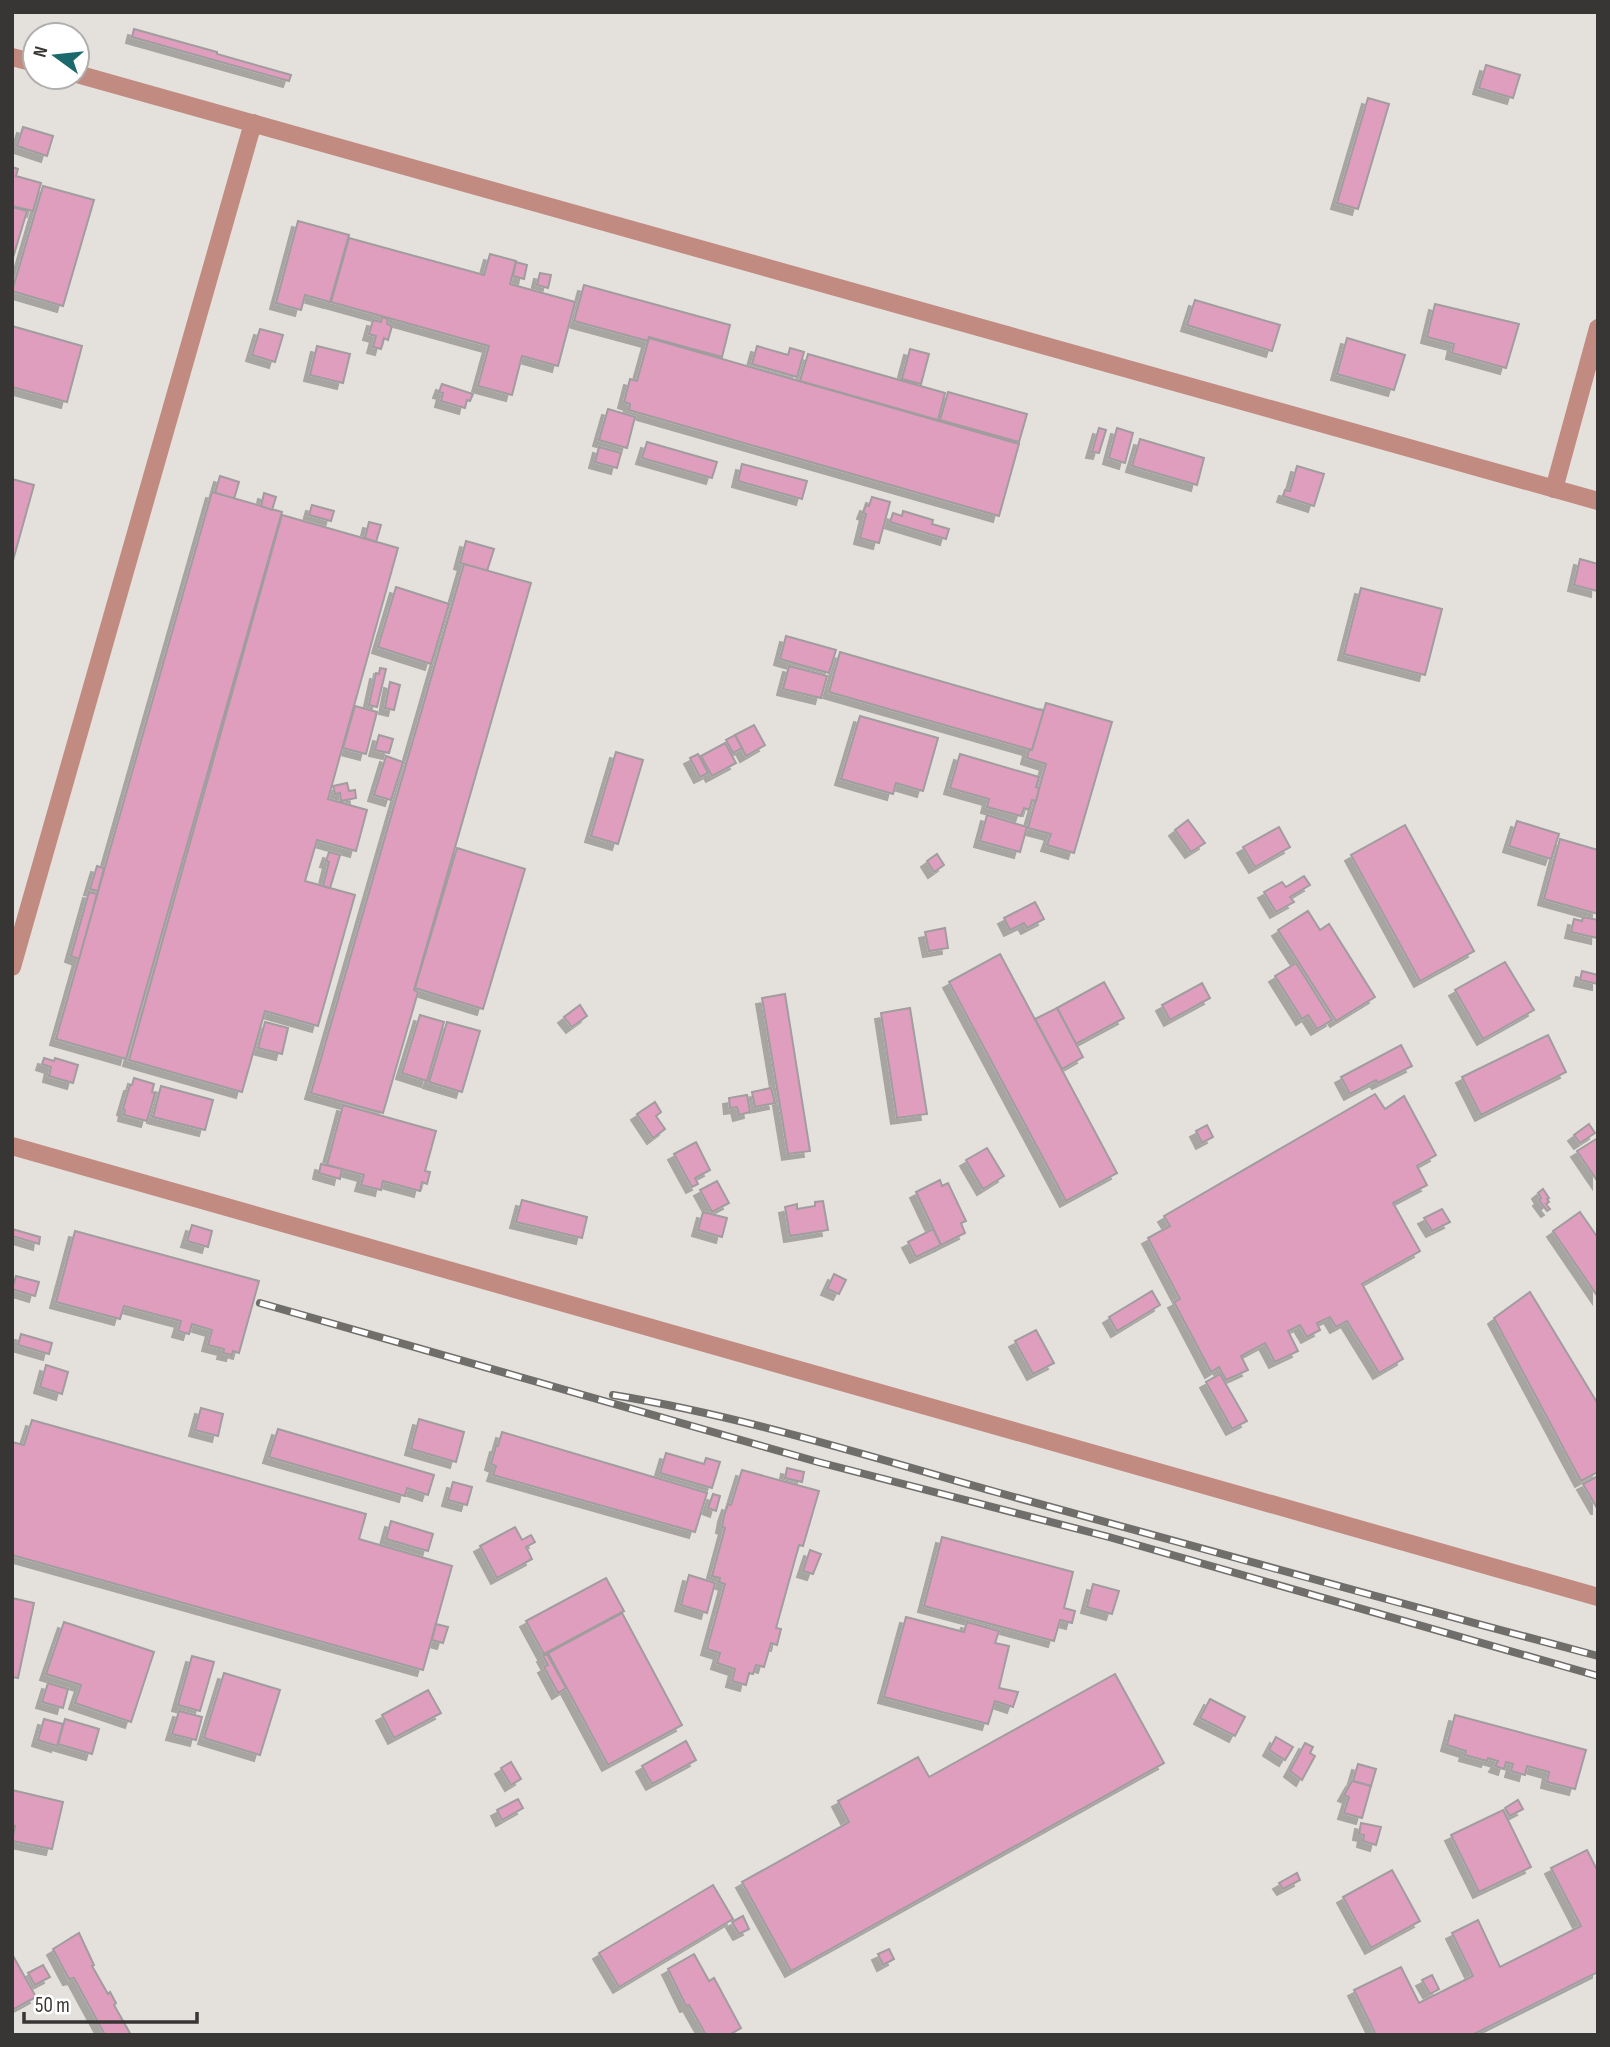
<svg xmlns="http://www.w3.org/2000/svg" width="1610" height="2047" font-family="'Sofia Sans Condensed',sans-serif">
  <style>
    .building { fill: #e09ebf; stroke: #a19c9e; stroke-width: 2; filter: url(#shadow) }
    .lines { fill: none; stroke-linecap: round; stroke-linejoin: round }
    .minor { stroke: #c18b81; stroke-width: 18 }
    .rail-casing { stroke: #706e6b; stroke-width: 8 }
    .rail { stroke: #fff; stroke-width: 5; stroke-dasharray: 16; stroke-linecap: butt }
  </style>
  <defs>
    <filter id="shadow"><feDropShadow dx="-6" dy="6" stdDeviation="0" flood-color="#0004"/></filter>
  </defs>
  <rect width="100%" height="100%" fill="#e4e1dc"/>
  <g class="building">
    <polygon points="134,29 217,52 217,54 291,75 289,81 132,37"/>
    <polygon points="1486,65 1520,75 1513,98 1479,88"/>
    <polygon points="1368,98 1389,104 1358,209 1337,203"/>
    <polygon points="23,127 53,136 47,156 17,146"/>
    <polygon points="12,167 18,169 16,176 41,183 33,211 12,206"/>
    <polygon points="43,186 94,200 63,306 12,291"/>
    <polygon points="12,207 27,211 12,261"/>
    <polygon points="298,221 349,235 330,302 305,295 301,310 276,303"/>
    <polygon points="349,238 484,275 490,254 516,261 510,284 575,302 558,366 522,356 512,395 478,386 489,346 331,302"/>
    <polygon points="516,262 527,265 524,279 513,276"/>
    <polygon points="540,273 551,275 548,288 537,285"/>
    <polygon points="584,285 730,325 722,357 649,337 648,341 574,321"/>
    <polygon points="1195,300 1280,325 1272,351 1187,325"/>
    <polygon points="1435,304 1519,324 1506,368 1452,353 1454,344 1427,337"/>
    <polygon points="382,317 388,319 387,324 392,326 388,340 384,338 381,349 373,347 376,336 369,334 373,320 381,322"/>
    <polygon points="12,326 82,346 67,402 12,387"/>
    <polygon points="260,329 283,335 275,362 252,355"/>
    <polygon points="649,338 1019,444 999,516 629,410 630,404 624,402 630,379 637,381"/>
    <polygon points="1347,338 1405,355 1394,390 1337,374"/>
    <polygon points="317,346 350,354 343,383 310,375"/>
    <polygon points="757,346 788,355 790,348 804,352 797,377 752,364"/>
    <polygon points="910,349 929,354 921,384 902,379"/>
    <polygon points="808,354 945,393 938,420 800,381"/>
    <polygon points="442,384 473,394 470,401 467,400 465,408 441,401 443,393 439,392"/>
    <polygon points="948,392 1027,414 1019,442 940,420"/>
    <polygon points="608,409 635,417 627,448 599,440"/>
    <polygon points="1099,428 1106,430 1099,453 1092,452"/>
    <polygon points="1117,428 1133,433 1125,463 1109,458"/>
    <polygon points="1140,439 1204,458 1197,485 1132,466"/>
    <polygon points="647,442 717,462 712,478 642,458"/>
    <polygon points="599,447 621,453 617,468 595,462"/>
    <polygon points="742,464 807,481 802,499 738,481"/>
    <polygon points="1297,466 1324,474 1314,506 1283,496 1285,490 1290,491"/>
    <polygon points="220,476 239,482 234,499 215,493"/>
    <polygon points="12,479 34,485 12,564"/>
    <polygon points="212,492 282,512 126,1059 56,1039"/>
    <polygon points="264,493 276,497 272,510 261,506"/>
    <polygon points="872,497 890,502 879,543 860,538 866,514 863,513 866,505 869,506"/>
    <polygon points="312,505 334,511 331,521 309,515"/>
    <polygon points="903,511 933,520 932,524 949,529 946,539 890,522 893,513 902,516"/>
    <polygon points="282,515 398,548 328,799 367,810 356,851 317,840 305,881 355,895 318,1026 265,1011 242,1092 129,1060"/>
    <polygon points="369,522 381,525 376,542 365,538"/>
    <polygon points="466,541 494,549 487,571 460,563"/>
    <polygon points="1580,559 1598,564 1597,591 1574,585"/>
    <polygon points="464,564 531,583 414,990 418,992 383,1113 311,1093"/>
    <polygon points="396,587 449,604 431,664 378,647"/>
    <polygon points="1361,588 1442,609 1425,675 1344,654"/>
    <polygon points="786,636 836,650 829,673 780,659"/>
    <polygon points="840,652 1044,711 1032,750 829,692"/>
    <polygon points="789,666 827,676 821,698 783,689"/>
    <polygon points="380,668 386,669 377,707 369,705 376,673 379,674"/>
    <polygon points="390,682 400,685 394,710 385,708"/>
    <polygon points="1046,703 1112,722 1074,853 1047,845 1051,834 1028,828 1046,764 1027,758 1029,750 1032,750"/>
    <polygon points="355,706 377,712 366,754 343,748"/>
    <polygon points="860,716 938,738 923,791 896,783 893,794 841,779"/>
    <polygon points="754,725 765,745 746,756 735,735"/>
    <polygon points="379,735 393,739 389,753 375,750"/>
    <polygon points="735,735 742,748 733,753 726,740"/>
    <polygon points="725,743 736,763 712,776 701,756"/>
    <polygon points="616,752 643,760 618,844 591,836"/>
    <polygon points="698,754 708,773 700,777 690,758"/>
    <polygon points="960,754 1039,777 1036,787 1039,788 1036,801 1032,800 1029,810 1024,808 1021,816 987,807 989,799 950,788"/>
    <polygon points="386,756 403,762 391,800 374,795"/>
    <polygon points="347,783 349,791 355,790 356,798 341,801 340,793 335,794 333,786"/>
    <polygon points="987,815 1027,827 1020,852 980,841"/>
    <polygon points="1188,820 1205,843 1191,852 1175,830"/>
    <polygon points="1517,821 1559,834 1551,859 1509,846"/>
    <polygon points="1405,825 1474,951 1420,981 1351,855"/>
    <polygon points="1279,827 1290,847 1255,867 1243,847"/>
    <polygon points="1560,839 1598,850 1598,914 1544,899"/>
    <polygon points="457,848 525,869 483,1009 415,988"/>
    <polygon points="329,852 340,855 330,888 323,886 329,862 326,861"/>
    <polygon points="937,854 944,865 934,872 927,861"/>
    <polygon points="97,866 104,868 98,891 90,889"/>
    <polygon points="1304,876 1310,885 1290,897 1294,902 1276,912 1264,892 1282,882 1286,887"/>
    <polygon points="89,892 97,894 79,959 71,956"/>
    <polygon points="1035,902 1044,919 1027,928 1024,923 1010,930 1004,918"/>
    <polygon points="1308,911 1320,930 1329,924 1375,997 1336,1021 1278,930"/>
    <polygon points="1583,917 1598,920 1597,938 1571,932 1574,919 1582,921"/>
    <polygon points="945,928 948,948 929,951 925,932"/>
    <polygon points="1000,954 1117,1173 1066,1201 949,982"/>
    <polygon points="1505,962 1534,1010 1483,1039 1455,990"/>
    <polygon points="1296,963 1332,1020 1317,1029 1308,1015 1302,1019 1275,976"/>
    <polygon points="1582,971 1598,975 1598,984 1580,980"/>
    <polygon points="1104,982 1124,1018 1076,1044 1057,1008"/>
    <polygon points="1202,983 1210,998 1170,1020 1162,1005"/>
    <polygon points="785,994 810,1151 788,1154 762,998"/>
    <polygon points="580,1005 587,1016 572,1027 564,1017"/>
    <polygon points="910,1008 927,1114 897,1118 881,1013"/>
    <polygon points="1057,1008 1083,1057 1062,1069 1035,1019"/>
    <polygon points="420,1015 444,1022 427,1081 402,1073"/>
    <polygon points="265,1022 288,1028 282,1054 258,1048"/>
    <polygon points="447,1022 480,1031 462,1092 429,1082"/>
    <polygon points="1548,1035 1566,1072 1481,1115 1462,1077"/>
    <polygon points="1401,1045 1412,1066 1378,1083 1376,1080 1350,1094 1341,1077"/>
    <polygon points="44,1058 54,1061 55,1058 78,1065 73,1083 49,1076 51,1067 42,1064"/>
    <polygon points="134,1078 154,1084 152,1092 155,1093 147,1121 124,1115 125,1110 123,1109 130,1085 132,1085"/>
    <polygon points="161,1086 213,1100 205,1130 153,1117"/>
    <polygon points="771,1088 775,1103 755,1107 752,1092"/>
    <polygon points="1375,1094 1385,1109 1404,1096 1436,1155 1417,1166 1427,1185 1393,1203 1420,1251 1362,1284 1403,1359 1379,1373 1347,1321 1336,1327 1330,1317 1317,1323 1320,1330 1307,1337 1300,1325 1288,1331 1298,1351 1275,1362 1265,1343 1241,1356 1248,1370 1226,1380 1219,1367 1211,1372 1174,1302 1180,1299 1148,1238 1170,1226 1164,1216"/>
    <polygon points="747,1095 750,1112 739,1115 737,1107 730,1108 729,1098"/>
    <polygon points="655,1102 661,1112 656,1116 665,1129 653,1138 637,1114"/>
    <polygon points="343,1105 436,1131 425,1171 430,1172 427,1184 422,1182 420,1191 383,1181 381,1190 361,1185 364,1175 327,1165"/>
    <polygon points="1589,1124 1595,1133 1580,1143 1574,1135"/>
    <polygon points="1207,1125 1213,1137 1202,1143 1196,1131"/>
    <polygon points="1598,1138 1598,1182 1577,1151"/>
    <polygon points="696,1142 710,1170 695,1178 698,1184 692,1187 674,1154"/>
    <polygon points="987,1148 1004,1176 983,1189 966,1160"/>
    <polygon points="321,1164 342,1169 340,1179 319,1173"/>
    <polygon points="940,1180 942,1186 948,1183 966,1221 961,1223 965,1233 941,1245 916,1192"/>
    <polygon points="717,1181 729,1203 712,1212 700,1190"/>
    <polygon points="1543,1189 1549,1198 1547,1199 1549,1202 1546,1204 1550,1209 1547,1211 1539,1200 1541,1198 1538,1193"/>
    <polygon points="522,1200 587,1217 582,1238 516,1222"/>
    <polygon points="823,1201 828,1230 790,1236 785,1207 797,1204 797,1209 815,1206 815,1202"/>
    <polygon points="1442,1209 1450,1222 1432,1231 1424,1218"/>
    <polygon points="703,1212 727,1218 722,1237 698,1230"/>
    <polygon points="1580,1212 1598,1238 1598,1297 1553,1231"/>
    <polygon points="192,1225 212,1231 208,1247 187,1241"/>
    <polygon points="12,1229 40,1237 39,1244 12,1236"/>
    <polygon points="933,1229 941,1245 916,1257 908,1242"/>
    <polygon points="75,1231 259,1281 239,1353 233,1351 232,1355 223,1353 224,1349 208,1345 212,1330 192,1324 189,1334 178,1331 181,1321 124,1306 120,1319 56,1302"/>
    <polygon points="834,1274 846,1280 839,1294 827,1289"/>
    <polygon points="16,1276 39,1282 35,1296 12,1289"/>
    <polygon points="1152,1291 1160,1305 1117,1331 1109,1317"/>
    <polygon points="1530,1292 1598,1404 1598,1472 1581,1481 1494,1318"/>
    <polygon points="1036,1330 1054,1363 1033,1374 1015,1341"/>
    <polygon points="21,1334 52,1343 49,1354 18,1345"/>
    <polygon points="46,1365 68,1372 62,1394 40,1387"/>
    <polygon points="1220,1374 1247,1421 1232,1429 1206,1382"/>
    <polygon points="201,1408 223,1414 218,1436 195,1430"/>
    <polygon points="419,1419 464,1432 456,1462 411,1449"/>
    <polygon points="32,1420 366,1514 359,1539 452,1566 423,1670 12,1555 12,1442 24,1445"/>
    <polygon points="278,1429 434,1475 428,1495 407,1488 405,1496 269,1457"/>
    <polygon points="502,1432 707,1493 695,1532 493,1475 496,1466 491,1464 496,1446 498,1446"/>
    <polygon points="666,1453 704,1464 706,1458 720,1462 712,1488 660,1473"/>
    <polygon points="787,1468 804,1472 802,1482 785,1478"/>
    <polygon points="742,1470 819,1491 803,1546 799,1545 776,1628 781,1629 777,1645 771,1643 764,1667 756,1665 753,1674 749,1673 746,1685 732,1681 735,1669 717,1663 720,1653 707,1649 725,1584 719,1582 720,1578 712,1576 725,1528 722,1527 724,1516 728,1504 731,1505"/>
    <polygon points="1598,1476 1598,1508 1597,1508 1583,1484"/>
    <polygon points="453,1482 472,1487 467,1505 448,1500"/>
    <polygon points="713,1494 720,1496 716,1511 708,1508"/>
    <polygon points="391,1521 433,1534 428,1551 386,1539"/>
    <polygon points="515,1527 522,1540 531,1535 535,1542 526,1547 532,1559 497,1578 480,1546"/>
    <polygon points="942,1537 1073,1572 1064,1608 1075,1611 1072,1623 1060,1620 1054,1641 924,1606"/>
    <polygon points="810,1550 821,1554 813,1574 803,1571"/>
    <polygon points="689,1575 715,1583 707,1613 681,1605"/>
    <polygon points="606,1578 624,1611 544,1654 526,1621"/>
    <polygon points="1093,1584 1119,1591 1112,1614 1087,1607"/>
    <polygon points="12,1598 34,1603 18,1678 12,1677"/>
    <polygon points="622,1613 682,1725 608,1765 548,1653"/>
    <polygon points="906,1617 964,1632 967,1622 999,1631 995,1643 1009,1646 999,1688 1018,1692 1013,1707 995,1701 988,1724 884,1697"/>
    <polygon points="64,1622 154,1652 131,1722 75,1703 81,1685 46,1674"/>
    <polygon points="436,1624 448,1627 443,1643 432,1640"/>
    <polygon points="547,1654 566,1688 558,1693 544,1667 548,1665 543,1656"/>
    <polygon points="192,1656 214,1662 200,1711 178,1705"/>
    <polygon points="224,1673 280,1690 260,1755 204,1738"/>
    <polygon points="1115,1674 1164,1763 791,1971 742,1882 849,1822 838,1801 918,1757 929,1777"/>
    <polygon points="48,1683 68,1689 63,1708 42,1702"/>
    <polygon points="428,1690 441,1713 394,1738 382,1715"/>
    <polygon points="1210,1699 1245,1717 1235,1736 1200,1718"/>
    <polygon points="179,1711 202,1717 196,1740 172,1734"/>
    <polygon points="1455,1715 1586,1750 1575,1789 1547,1782 1549,1772 1527,1766 1525,1775 1511,1771 1513,1764 1506,1762 1504,1769 1495,1766 1498,1761 1488,1758 1487,1761 1465,1755 1466,1751 1447,1745"/>
    <polygon points="44,1719 63,1724 57,1746 38,1740"/>
    <polygon points="65,1719 99,1729 92,1754 58,1744"/>
    <polygon points="1276,1737 1293,1747 1285,1760 1269,1750"/>
    <polygon points="686,1741 696,1760 652,1784 642,1766"/>
    <polygon points="1305,1743 1313,1747 1310,1753 1315,1756 1302,1780 1290,1771"/>
    <polygon points="511,1762 521,1779 511,1785 501,1768"/>
    <polygon points="1358,1764 1376,1769 1371,1786 1353,1781"/>
    <polygon points="1352,1781 1371,1786 1362,1818 1344,1813 1349,1797 1344,1795"/>
    <polygon points="12,1790 63,1802 52,1849 12,1841 15,1826 12,1825"/>
    <polygon points="518,1799 523,1808 502,1820 497,1810"/>
    <polygon points="1518,1800 1523,1809 1510,1816 1505,1808"/>
    <polygon points="1503,1810 1531,1867 1479,1892 1451,1835"/>
    <polygon points="1361,1823 1381,1827 1376,1845 1363,1841 1364,1835 1359,1834"/>
    <polygon points="1587,1850 1598,1872 1598,1972 1472,2035 1376,2035 1354,1990 1401,1967 1419,2003 1473,1976 1452,1933 1478,1920 1500,1967 1581,1926 1551,1868"/>
    <polygon points="1392,1870 1420,1921 1371,1948 1343,1897"/>
    <polygon points="1297,1873 1300,1880 1283,1889 1279,1883"/>
    <polygon points="713,1885 733,1919 619,1987 599,1953"/>
    <polygon points="743,1916 749,1929 739,1934 732,1922"/>
    <polygon points="79,1933 94,1965 92,1966 108,1994 110,1992 116,2003 114,2005 131,2035 105,2035 74,1978 69,1979 53,1949"/>
    <polygon points="889,1949 894,1959 883,1965 878,1954"/>
    <polygon points="12,1954 36,1997 12,2010"/>
    <polygon points="694,1954 709,1981 714,1978 741,2028 729,2035 706,2035 689,2005 686,2006 668,1969"/>
    <polygon points="43,1965 50,1977 35,1985 28,1973"/>
    <polygon points="1432,1975 1439,1989 1430,1994 1422,1980"/>
  </g>
  <g class="lines">
    <g class="minor">
      <polyline points="12,57 35,63"/>
      <polyline points="77,74 1598,501"/>
      <polyline points="1554,489 1598,328"/>
      <polyline points="12,967 253,123"/>
      <polyline points="12,1146 1598,1597"/>
    </g>
    <g class="rail-casing">
      <g id="rail">
        <polyline points="260,1303 818,1462 1109,1537 1598,1676"/>
        <path d="M613,1395c130,21 257,62 383,97 201,55 401,111 602,164"/>
      </g>
    </g>
    <use href="#rail" class="rail"/>
  </g>
  <rect width="1610" height="2047" fill="none" stroke="#373634" stroke-width="28"/>
  <g transform="translate(56 56) rotate(285)"><circle r="33" fill="#ffffff" stroke="#afafae" stroke-width="2"/>
  <path d="M0-5L12 26L0 18L-12 26Z" fill="#1b696a"/>
  <text y="-10" font-size="19" font-weight="bold" text-anchor="middle" fill="#373634">N</text>
  </g>
  <path d="M24 2012v10h173v-10" fill="none" stroke="#373634" stroke-width="3.5"/>
  <text x="35" y="2012" font-size="21" fill="#373634" stroke="#ffffff" stroke-width="5" paint-order="stroke">50 m</text>
</svg>
